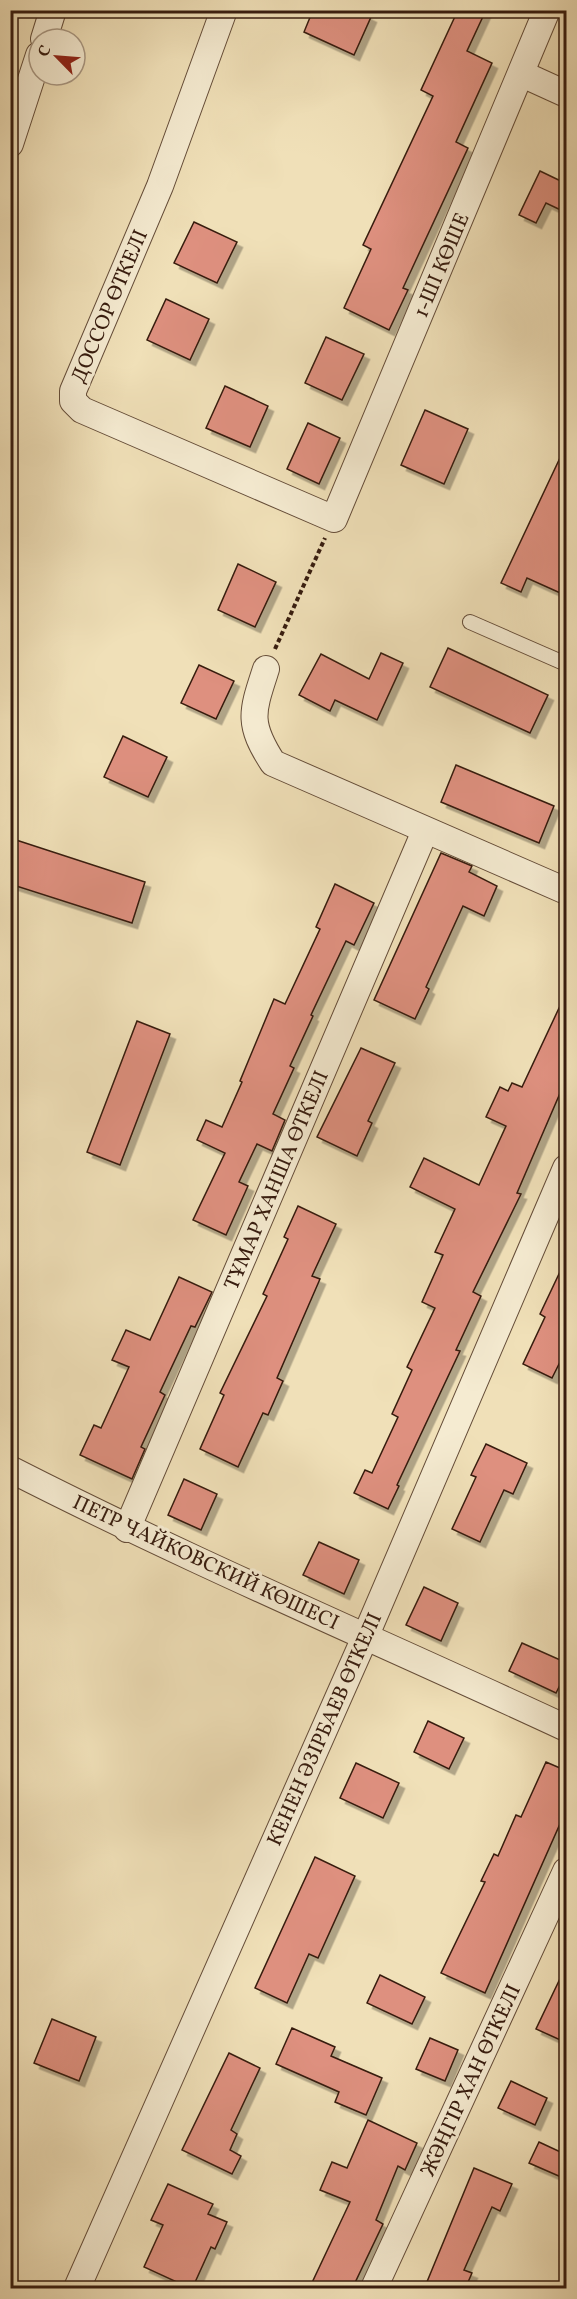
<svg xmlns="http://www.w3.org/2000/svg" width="577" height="2299" font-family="Vollkorn,serif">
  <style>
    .building { fill: #de907f; stroke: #371c0f; stroke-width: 1.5; filter: url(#shadow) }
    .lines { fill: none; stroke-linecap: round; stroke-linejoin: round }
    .service-casing { stroke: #654d39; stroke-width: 16 }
    .minor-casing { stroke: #654d39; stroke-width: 28 }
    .path { stroke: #371c0f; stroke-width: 4; stroke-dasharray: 4.5 3; stroke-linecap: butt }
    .service { stroke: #f5ebd1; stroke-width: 14 }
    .minor { stroke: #f5ebd1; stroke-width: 26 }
    .labels { text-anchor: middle; stroke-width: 6; stroke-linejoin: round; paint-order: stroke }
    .street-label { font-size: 21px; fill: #371c0f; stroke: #f5ebd1 }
  </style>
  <defs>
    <filter id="shadow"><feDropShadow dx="5.5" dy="5.5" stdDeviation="0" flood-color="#0004"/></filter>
  </defs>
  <rect width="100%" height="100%" fill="#f0e0b8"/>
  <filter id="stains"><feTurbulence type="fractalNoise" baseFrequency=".00333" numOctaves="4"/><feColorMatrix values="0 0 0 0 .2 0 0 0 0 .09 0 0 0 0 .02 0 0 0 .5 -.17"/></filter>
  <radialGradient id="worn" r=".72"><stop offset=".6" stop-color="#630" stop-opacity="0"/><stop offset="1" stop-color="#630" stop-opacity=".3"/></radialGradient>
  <g class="building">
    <polygon points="313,10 357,10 371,17 354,55 304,32"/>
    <polygon points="458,10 486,10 467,51 492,63 456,142 468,148 403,288 408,290 389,330 344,308 371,249 363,245 433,96 421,90"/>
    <polygon points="540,171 567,184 567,213 546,203 536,223 519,215"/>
    <polygon points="194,222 237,242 217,283 174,263"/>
    <polygon points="166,299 209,319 190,360 147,340"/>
    <polygon points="326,337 364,354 342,400 305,383"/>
    <polygon points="225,386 268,406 250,447 206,428"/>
    <polygon points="425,410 468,429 444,484 401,465"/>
    <polygon points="308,423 340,438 319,484 287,469"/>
    <polygon points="567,443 567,596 527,578 521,592 501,583"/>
    <polygon points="238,564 276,582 255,627 218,610"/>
    <polygon points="448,648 548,695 530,733 430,687"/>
    <polygon points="381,653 403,663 377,720 335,700 330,711 299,695 321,654 369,679"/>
    <polygon points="199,665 234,681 216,719 181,703"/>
    <polygon points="123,736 167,757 148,797 104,777"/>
    <polygon points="456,765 554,806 539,843 441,802"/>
    <polygon points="10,838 145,882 132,923 10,884"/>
    <polygon points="441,853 472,866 469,872 497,886 484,916 463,906 426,987 429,989 415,1019 374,1000"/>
    <polygon points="335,884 374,903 354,945 346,941 311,1015 313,1016 290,1066 294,1068 273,1114 285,1120 272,1151 257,1144 239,1182 248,1186 226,1235 193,1220 225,1153 197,1140 206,1120 222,1127 242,1082 240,1081 274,999 285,1004 320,929 316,927"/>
    <polygon points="567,991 567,1077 517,1193 521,1194 473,1292 481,1296 456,1350 460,1351 397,1485 399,1486 388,1509 354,1493 365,1470 372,1473 398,1417 392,1414 412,1370 407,1367 435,1308 422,1302 443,1255 435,1252 455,1209 410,1187 424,1158 479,1185 506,1126 486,1117 500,1087 508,1091 512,1083 522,1087"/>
    <polygon points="137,1021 170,1034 120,1165 87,1152"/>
    <polygon points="361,1048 395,1063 368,1121 372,1123 357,1156 317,1137"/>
    <polygon points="298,1206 336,1224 312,1276 320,1279 277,1378 283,1381 268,1415 263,1413 238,1467 200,1449 224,1395 220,1393 267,1296 263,1294 288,1239 284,1237"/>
    <polygon points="567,1257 567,1348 552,1378 523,1364 545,1317 540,1314"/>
    <polygon points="179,1277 212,1292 195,1327 191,1326 160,1392 165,1395 141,1447 145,1449 132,1479 80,1455 94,1425 101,1428 129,1367 112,1360 126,1330 150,1340"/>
    <polygon points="486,1444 527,1463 513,1494 504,1490 480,1542 452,1529 476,1477 471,1475"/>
    <polygon points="184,1479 217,1494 201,1530 168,1515"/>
    <polygon points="319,1542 359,1560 344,1594 303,1575"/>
    <polygon points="424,1587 458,1603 441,1641 406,1625"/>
    <polygon points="522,1643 567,1663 567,1671 556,1693 509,1671"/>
    <polygon points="428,1721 464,1738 449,1769 414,1752"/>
    <polygon points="546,1762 567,1771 567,1808 485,1993 441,1973 485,1882 481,1881 494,1854 498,1856 516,1815 521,1817"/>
    <polygon points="356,1763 399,1783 383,1818 340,1798"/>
    <polygon points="315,1857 355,1876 318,1958 309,1954 287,2003 255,1988"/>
    <polygon points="567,1964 567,2043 536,2029"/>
    <polygon points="380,1975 425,1997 412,2024 367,2003"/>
    <polygon points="52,2019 96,2037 79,2081 34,2063"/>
    <polygon points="292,2028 335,2047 331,2056 382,2078 366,2115 335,2102 339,2092 276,2064"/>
    <polygon points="430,2038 458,2050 445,2081 416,2069"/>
    <polygon points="229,2053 260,2068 231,2130 237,2134 230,2150 241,2156 232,2174 182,2150"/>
    <polygon points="511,2081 547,2098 535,2125 498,2108"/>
    <polygon points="368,2120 417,2143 405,2170 398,2166 376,2220 383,2224 352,2289 309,2289 350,2202 320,2190 332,2162 347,2168"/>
    <polygon points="539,2142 567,2155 567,2165 561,2177 529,2163"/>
    <polygon points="474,2168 512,2184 500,2211 492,2207 464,2270 472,2273 465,2289 424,2289"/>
    <polygon points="168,2184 213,2204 208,2214 227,2222 215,2249 211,2247 192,2289 144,2267 163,2225 151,2220"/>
  </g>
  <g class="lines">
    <g class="service-casing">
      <polyline id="service" points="470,622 566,664"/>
    </g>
    <g class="minor-casing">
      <g id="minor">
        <polyline points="224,10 160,186 73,391 73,401 82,410 334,519 547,10"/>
        <polyline points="44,39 53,10"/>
        <polyline points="522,74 566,94"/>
        <polyline points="10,144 39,55"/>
        <path d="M266,669c-14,43 -19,54 7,94l293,128"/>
        <path d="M10,1469c182,93 371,173 556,259"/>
        <polyline points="127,1529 425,831"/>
        <polyline points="77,2288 366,1635 566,1168"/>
        <polyline points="374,2288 566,1871"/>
      </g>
    </g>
    <polyline class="path" points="275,649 325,538"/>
    <use href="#service" class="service"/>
    <use href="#minor" class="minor"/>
  </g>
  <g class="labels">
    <g class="street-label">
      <text transform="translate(441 265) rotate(-67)" y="7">1-ШІ КӨШЕ</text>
      <text transform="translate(109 306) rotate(-67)" y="7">ДОССОР ӨТКЕЛІ</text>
      <text transform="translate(276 1180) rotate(-67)" y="7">ТҰМАР ХАНША ӨТКЕЛІ</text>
      <text transform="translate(206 1562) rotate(25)" y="7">ПЕТР ЧАЙКОВСКИЙ КӨШЕСІ</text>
      <text transform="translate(324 1729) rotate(-66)" y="7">КЕНЕН ӘЗІРБАЕВ ӨТКЕЛІ</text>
      <text transform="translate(470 2080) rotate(-65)" y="7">ЖӘҢГІР ХАН ӨТКЕЛІ</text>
    </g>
  </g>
  <rect width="577" height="2299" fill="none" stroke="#f0e0b8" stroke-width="36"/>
  <rect x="12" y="12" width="553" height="2275" fill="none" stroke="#371c0f" stroke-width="3"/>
  <rect x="18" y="18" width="541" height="2263" fill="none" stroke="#371c0f" stroke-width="1.5"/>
  <g transform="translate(57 57) rotate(295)"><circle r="28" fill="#f5ebd1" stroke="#a99883" stroke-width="1.5"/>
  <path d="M0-4.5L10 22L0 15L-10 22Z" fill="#8f2418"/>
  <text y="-9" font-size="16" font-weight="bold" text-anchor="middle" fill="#371c0f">С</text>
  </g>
  <rect width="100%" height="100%" filter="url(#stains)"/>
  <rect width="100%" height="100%" fill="url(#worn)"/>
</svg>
